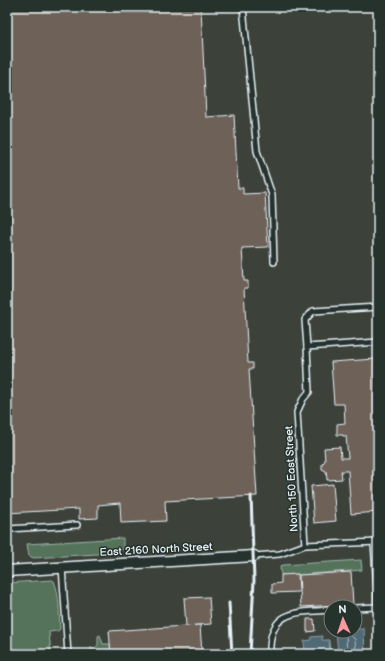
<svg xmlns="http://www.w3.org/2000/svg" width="385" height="661" font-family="'Balsamiq Sans',sans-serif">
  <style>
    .green { fill: #55735a; stroke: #9eb2a9 }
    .water { fill: #506974; stroke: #8d9fa9 }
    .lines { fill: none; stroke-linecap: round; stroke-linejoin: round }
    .shore { stroke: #abbbc3; stroke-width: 1 }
    .building { fill: #6e6259; stroke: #e8f1f8 }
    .service-casing { stroke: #e8f1f8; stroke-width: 8 }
    .minor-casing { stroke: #e8f1f8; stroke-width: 13 }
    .service { stroke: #26332d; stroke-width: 5 }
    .minor { stroke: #26332d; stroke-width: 10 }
    .rail { stroke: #e8f1f8; stroke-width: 3 }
    .labels { text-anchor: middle; stroke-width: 3; stroke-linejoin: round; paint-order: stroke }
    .street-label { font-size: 11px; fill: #e8f1f8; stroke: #26332d }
  </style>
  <rect width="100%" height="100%" fill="#3c413a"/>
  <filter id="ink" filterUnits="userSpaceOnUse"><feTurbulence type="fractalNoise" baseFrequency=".025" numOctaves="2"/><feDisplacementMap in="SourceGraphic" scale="8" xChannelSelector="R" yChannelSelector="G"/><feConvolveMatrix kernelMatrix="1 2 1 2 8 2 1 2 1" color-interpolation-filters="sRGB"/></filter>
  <g filter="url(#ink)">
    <g class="green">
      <polygon points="123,538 123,549 120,551 112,553 34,558 29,556 27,544"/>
      <polygon points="361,560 362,570 299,575 298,574 281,575 280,567 282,565"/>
      <path d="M52,580l2,1c6,15 5,32 6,48l-2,2 -9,1 2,22h-44v-71z"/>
      <polygon points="100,635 103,644 110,644 111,654 91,654 91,647 95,648 98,645 98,636"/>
    </g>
    <g class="water">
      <polygon points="355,625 356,629 364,629 365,654 338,654 336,631 355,631"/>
      <polygon points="322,636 322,640 329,640 330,654 305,654 304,641 311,640 311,637"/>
    </g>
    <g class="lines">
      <polyline class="shore" points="347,654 346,635 348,634 355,639 356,654"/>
    </g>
    <g class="building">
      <polygon points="7,7 201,7 206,117 234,115 238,188 243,188 243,194 265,193 268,247 242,248 244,281 248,281 248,288 244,288 248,363 253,363 253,369 249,369 257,496 165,501 166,521 121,523 120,503 98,505 98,518 79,519 79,509 7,513"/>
      <polygon points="375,359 378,432 378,512 351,514 348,471 341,471 342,479 327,480 326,471 322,469 322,464 325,461 324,448 340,447 341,458 348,458 346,436 343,436 343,435 337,435 337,424 345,423 344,404 334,404 331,362"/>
      <polygon points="333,484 336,521 314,523 311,486"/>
      <polygon points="351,572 353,604 301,607 299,575"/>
      <polygon points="298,574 299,592 272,593 272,584 281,583 281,575"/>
      <polygon points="209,597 211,624 186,626 184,598"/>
      <polygon points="307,619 314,619 315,631 307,632"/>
      <polygon points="200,625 202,654 111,654 109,631"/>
    </g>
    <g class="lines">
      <g class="service-casing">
        <g id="service">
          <polyline points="243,7 257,151 272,195 274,262"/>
          <polyline points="307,347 305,320 313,311 378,307"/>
          <polyline points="7,529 77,525"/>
          <polyline points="374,542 378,607"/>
          <polyline points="305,545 297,412 303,399 309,392 307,347 378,342"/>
          <polyline points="254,556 280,554 305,545 378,542"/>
          <polyline points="62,567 68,654"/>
          <polyline points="355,608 378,607"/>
          <path d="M270,654c-2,-44 26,-42 61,-44"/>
        </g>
      </g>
      <g class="minor-casing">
        <polyline id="minor" points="7,571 254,556"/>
      </g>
      <use href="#service" class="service"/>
      <use href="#minor" class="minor"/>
      <g class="rail">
        <polyline points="229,603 232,654"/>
        <polyline points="250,654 254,580 251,496"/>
      </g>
    </g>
  </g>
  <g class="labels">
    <g class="street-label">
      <text transform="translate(291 479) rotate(-93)" y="4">North 150 East Street</text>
      <text transform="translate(156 549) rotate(-3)" y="4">East 2160 North Street</text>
    </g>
  </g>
  <rect width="385" height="661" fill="none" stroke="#26332d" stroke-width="24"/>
  <rect x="12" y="12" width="361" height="637" fill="none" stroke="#e8f1f8" stroke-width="1.5" filter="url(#ink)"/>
  <g transform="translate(343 619) rotate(357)"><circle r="19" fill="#26332d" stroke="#747f7e"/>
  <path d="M0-3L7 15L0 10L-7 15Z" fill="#ff9aa2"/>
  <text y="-6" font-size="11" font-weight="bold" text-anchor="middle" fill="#e8f1f8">N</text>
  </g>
</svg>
